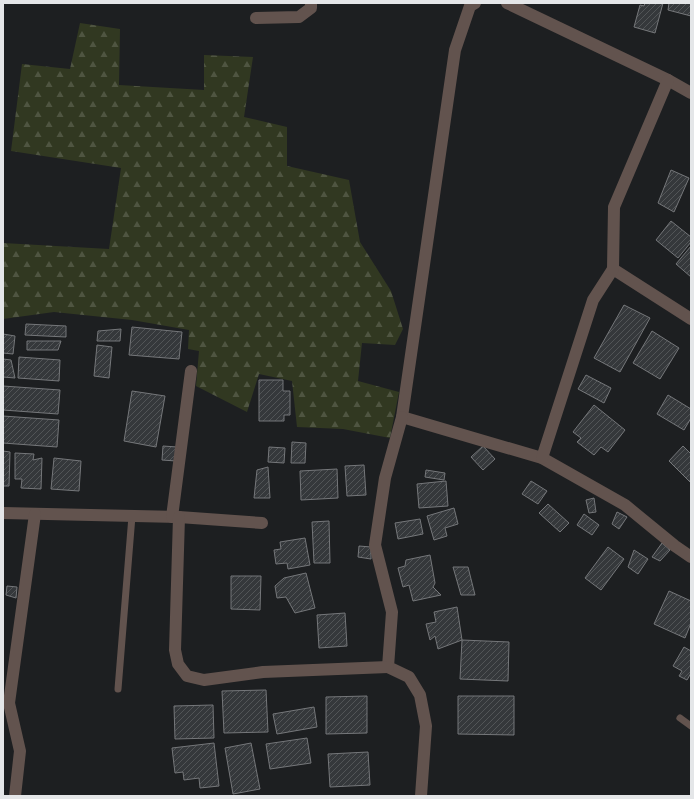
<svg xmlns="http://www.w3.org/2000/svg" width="694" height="799" font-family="Commissioner,sans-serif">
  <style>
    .forest { fill: url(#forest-firs) }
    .building { fill: url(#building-hatch); stroke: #75777a }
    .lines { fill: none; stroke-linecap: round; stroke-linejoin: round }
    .lane { stroke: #62534e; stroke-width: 7 }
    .street { stroke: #62534e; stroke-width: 12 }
  </style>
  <defs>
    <pattern id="forest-firs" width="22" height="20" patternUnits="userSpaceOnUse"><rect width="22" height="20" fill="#313821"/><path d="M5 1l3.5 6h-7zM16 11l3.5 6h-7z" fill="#4f5541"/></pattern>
    <pattern id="building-hatch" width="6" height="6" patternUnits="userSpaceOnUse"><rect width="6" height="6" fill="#35383b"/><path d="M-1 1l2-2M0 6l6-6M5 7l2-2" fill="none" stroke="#525557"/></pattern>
  </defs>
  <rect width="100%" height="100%" fill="#1d1f21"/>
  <polygon class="forest" points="80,23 120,29 119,85 204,90 204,55 253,57 244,117 287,127 287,166 349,180 360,242 391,291 403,329 395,345 362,343 358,381 399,392 390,438 343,429 297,427 292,381 259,374 247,412 196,386 199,351 188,349 189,330 132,320 54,312 3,319 3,243 109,249 121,168 11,151 22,64 70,69"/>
  <g class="building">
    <polygon points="645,3 663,3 655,33 634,27 640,5 644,6"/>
    <polygon points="669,3 691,3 691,16 668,10"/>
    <polygon points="671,170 689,178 674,212 658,203"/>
    <polygon points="671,221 691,237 691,242 678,258 656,240"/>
    <polygon points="691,246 691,277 676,264"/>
    <polygon points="624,305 650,318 620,372 594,358"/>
    <polygon points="26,324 66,326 66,337 25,335"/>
    <polygon points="132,327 182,332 179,359 129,355"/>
    <polygon points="121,329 120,341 97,341 98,331"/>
    <polygon points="652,331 679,348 660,379 633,363"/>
    <polygon points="3,334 15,336 13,354 3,353"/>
    <polygon points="27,341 61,341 58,350 27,350"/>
    <polygon points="97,345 112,347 109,378 94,376"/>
    <polygon points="19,357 60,360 59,381 18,378"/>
    <polygon points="3,359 11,360 15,378 3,377"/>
    <polygon points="586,375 611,388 604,403 578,389"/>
    <polygon points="259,380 283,380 283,391 290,391 290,415 284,415 284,421 259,421"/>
    <polygon points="3,386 60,390 58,414 3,410"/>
    <polygon points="132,391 165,396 156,447 124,441"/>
    <polygon points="668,395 691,409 691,418 684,430 657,414"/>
    <polygon points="594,405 625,430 608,452 601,447 594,455 577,442 581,438 573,432"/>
    <polygon points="3,416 59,420 57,447 3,443"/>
    <polygon points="292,442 306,443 305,463 291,463"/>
    <polygon points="163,446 177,447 176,461 162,460"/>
    <polygon points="483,446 495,459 483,470 471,457"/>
    <polygon points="683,446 691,454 691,483 669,461"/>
    <polygon points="269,447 285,448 284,463 268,462"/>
    <polygon points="3,451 10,452 9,486 3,486"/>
    <polygon points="15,453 34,454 33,460 42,458 41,489 21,488 22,479 15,479"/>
    <polygon points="54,458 81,461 79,491 51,489"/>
    <polygon points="364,465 366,495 347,496 345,466"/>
    <polygon points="268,467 270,498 254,498 257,470"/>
    <polygon points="337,469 338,498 301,500 300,471"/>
    <polygon points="426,470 445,473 444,480 425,477"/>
    <polygon points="446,481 448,506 419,508 417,484"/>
    <polygon points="531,481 547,491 538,504 522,494"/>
    <polygon points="594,498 596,512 589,513 586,500"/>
    <polygon points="548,504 569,523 560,532 539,513"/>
    <polygon points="454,508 458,524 445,528 447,536 434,540 427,516"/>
    <polygon points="617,512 627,517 619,529 612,524"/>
    <polygon points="584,514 599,525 592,535 577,525"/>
    <polygon points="420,519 423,534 398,539 395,523"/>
    <polygon points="329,521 330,563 314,563 312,522"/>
    <polygon points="305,538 310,565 288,569 287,563 276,564 274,550 281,549 280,542"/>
    <polygon points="662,543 670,550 660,561 652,557"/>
    <polygon points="359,546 371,547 371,559 358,557"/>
    <polygon points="608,547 624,559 601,590 585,578"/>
    <polygon points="634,550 648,559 638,574 628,567"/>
    <polygon points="430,555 435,583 433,587 441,595 413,601 409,585 403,587 398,568 405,566 406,560"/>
    <polygon points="453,567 468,567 475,595 461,595"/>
    <polygon points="306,573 315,608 295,613 286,597 277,598 275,586 284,578"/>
    <polygon points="231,576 261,576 260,610 231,609"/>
    <polygon points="7,586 17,587 16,598 6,595"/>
    <polygon points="669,591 691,601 691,623 685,638 654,624"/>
    <polygon points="457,607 462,640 438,649 435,636 430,640 426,624 436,622 434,612"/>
    <polygon points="345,613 347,646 319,648 317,615"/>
    <polygon points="462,640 509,642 508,681 460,679"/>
    <polygon points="684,647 691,651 691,673 687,680 679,676 682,671 673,666"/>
    <polygon points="266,690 268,732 224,733 222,691"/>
    <polygon points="367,696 367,733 326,734 326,697"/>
    <polygon points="458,696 514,696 514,735 458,734"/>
    <polygon points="213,705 214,738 175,739 174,706"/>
    <polygon points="314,707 317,727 277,734 273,714"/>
    <polygon points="307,738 311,763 270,769 266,744"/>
    <polygon points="214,743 219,786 200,788 199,778 184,780 183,772 175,773 172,748"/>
    <polygon points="251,743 260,789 233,794 225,748"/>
    <polygon points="368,752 370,785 330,787 328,754"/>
  </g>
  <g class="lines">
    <g class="lane">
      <polyline points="118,689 132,516"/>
      <polyline points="680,718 691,726"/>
    </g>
    <g class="street">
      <polyline points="475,3 470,6 455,50 402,417 542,458 625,505 675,546 691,557"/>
      <polyline points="507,3 668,80 691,93"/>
      <polyline points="256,18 299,17 311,8 311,3"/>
      <polyline points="613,269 691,319"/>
      <polyline points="402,417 385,478 375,545 392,612 388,667 409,677 420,695 426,726 421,796"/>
      <polyline points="542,458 593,300 613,269 614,207 668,80"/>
      <polyline points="3,513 179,517 262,523"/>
      <polyline points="172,517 191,371"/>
      <polyline points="179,517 175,650 178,664 187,676 204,680 263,672 388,667"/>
      <polyline points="3,702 9,703 35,514"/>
      <polyline points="9,703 20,751 15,796"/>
    </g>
  </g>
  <rect width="694" height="799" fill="none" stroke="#e4e6e8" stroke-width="8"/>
</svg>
